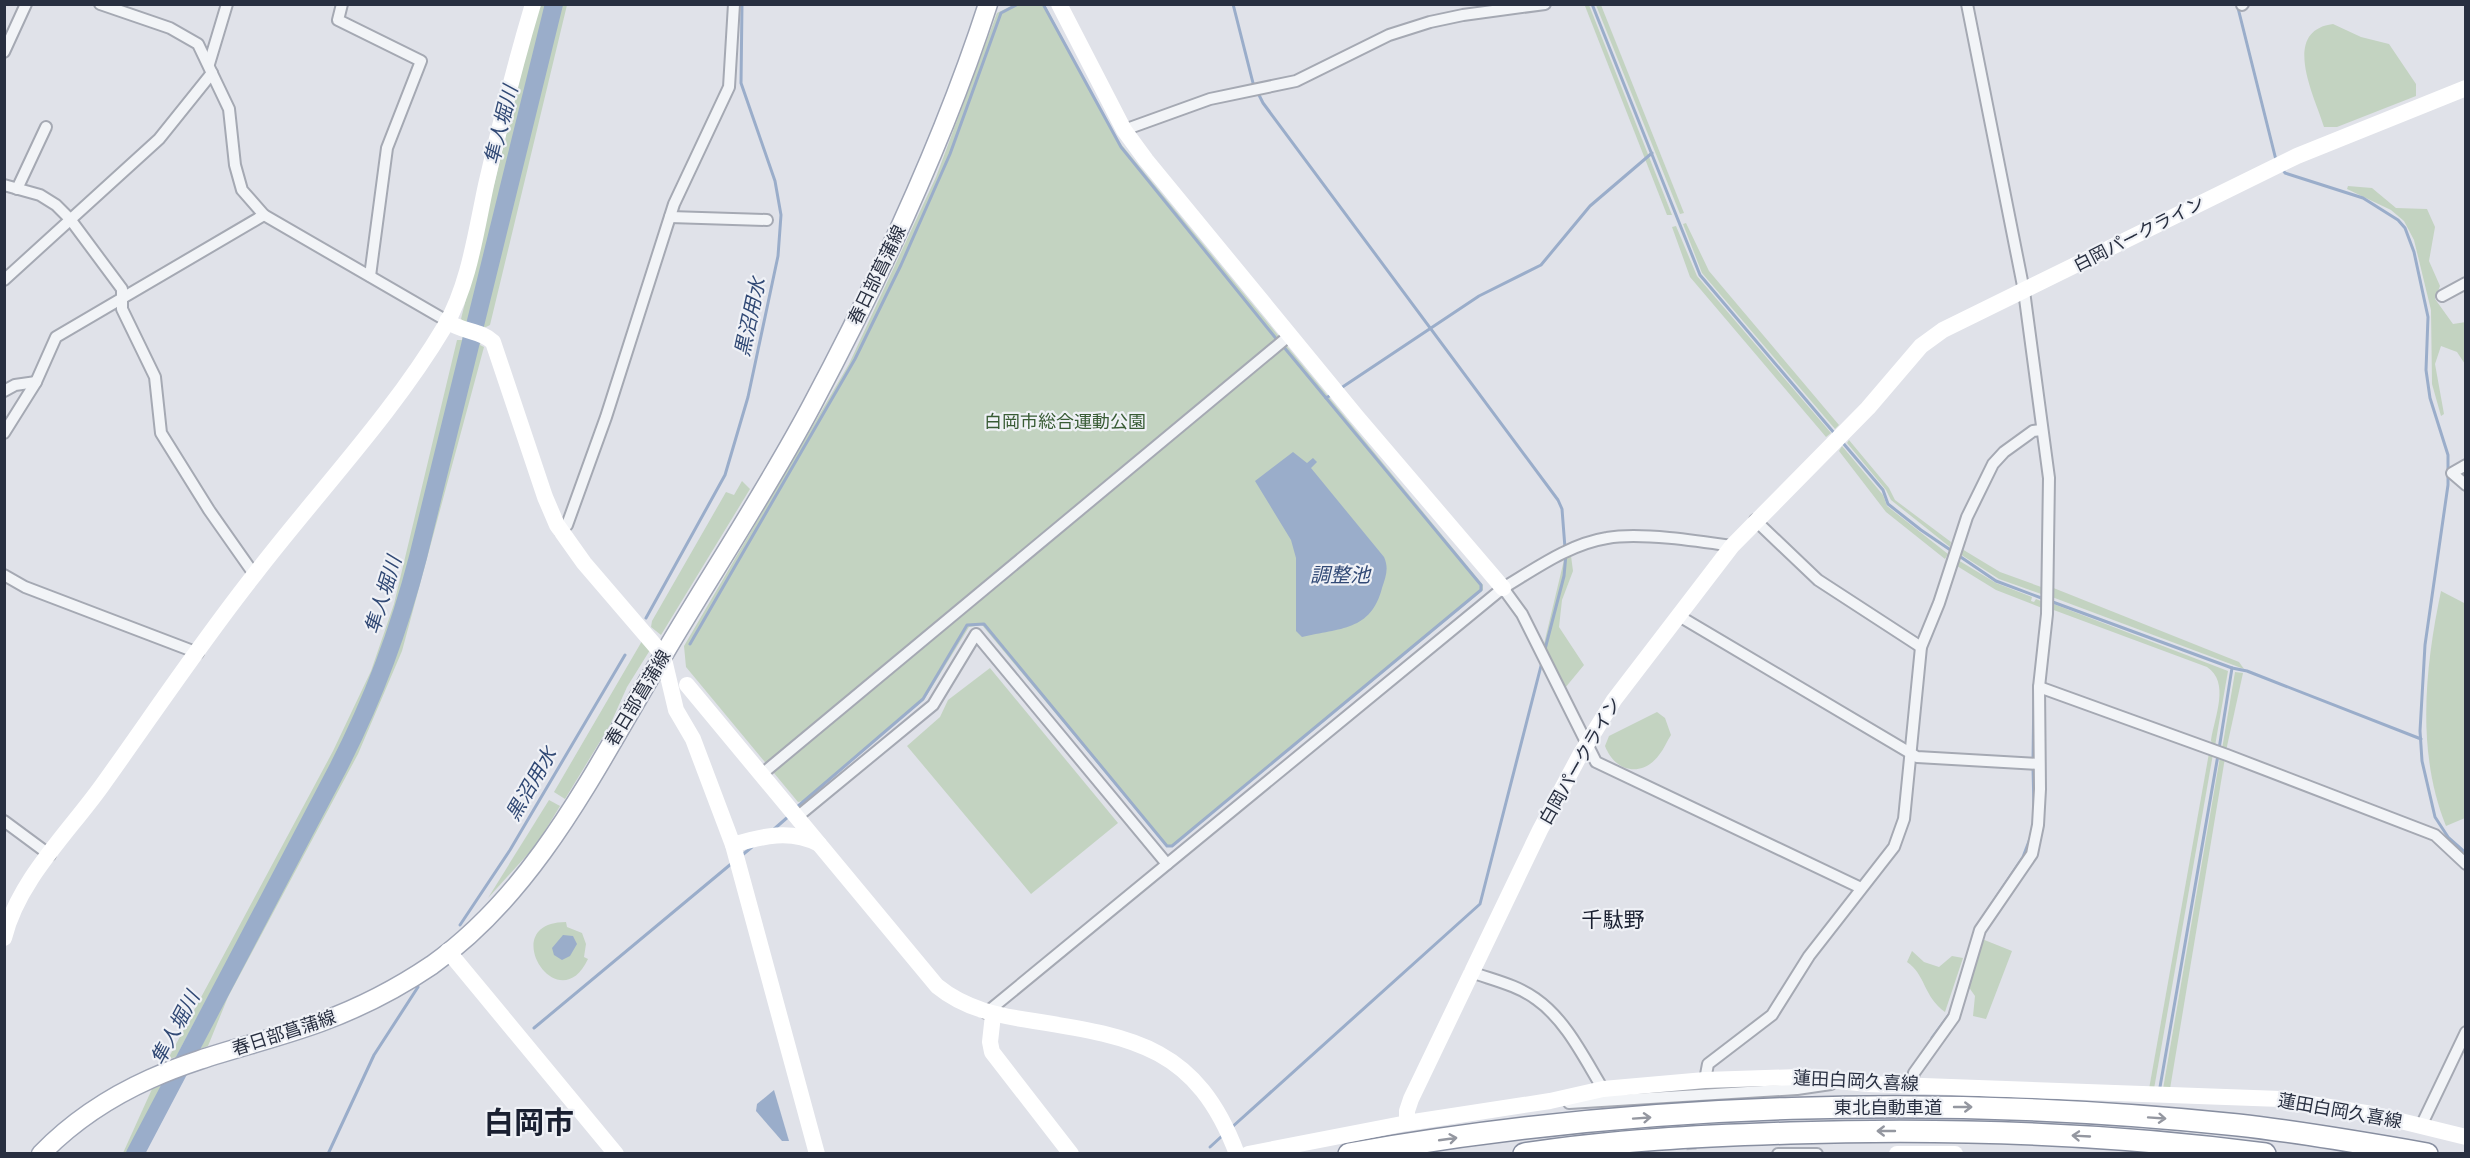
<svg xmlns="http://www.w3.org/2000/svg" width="2470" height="1158" font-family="'Noto Sans','Noto Sans JP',sans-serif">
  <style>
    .green { fill: #c3d3c1 }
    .water { fill: #9aadca }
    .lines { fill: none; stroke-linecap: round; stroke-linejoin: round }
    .stream { stroke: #9aadca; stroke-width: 3 }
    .river { stroke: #9aadca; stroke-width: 18 }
    .street-tunnel { stroke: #bbbec7; stroke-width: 10; stroke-dasharray: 10 5; stroke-linecap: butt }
    .street-casing { stroke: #a5a9b3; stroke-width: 14 }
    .primary-casing { stroke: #9fa5b5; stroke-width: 21 }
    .highway-casing { stroke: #878ea0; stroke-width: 24 }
    .street { stroke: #f2f4f7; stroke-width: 10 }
    .secondary { stroke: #fff; stroke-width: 16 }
    .primary { stroke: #fff; stroke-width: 18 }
    .highway { stroke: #fff; stroke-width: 21 }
    .oneway { stroke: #9497a0 }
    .labels { text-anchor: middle; stroke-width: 4.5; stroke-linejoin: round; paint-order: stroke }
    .street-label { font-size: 18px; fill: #282f40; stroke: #eff1f6 }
    .park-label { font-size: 18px; fill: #395c35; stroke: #eff1f6 }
    .water-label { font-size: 20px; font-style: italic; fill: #314975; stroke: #eff1f6 }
    .quarter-label { font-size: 21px; fill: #1a2031; stroke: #eff1f6 }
    .town-label { font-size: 30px; font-weight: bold; fill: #1a2031; stroke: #eff1f6 }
  </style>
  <rect width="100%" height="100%" fill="#e0e2e9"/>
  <g class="green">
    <polygon points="538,5 546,5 413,557 386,645 342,746 176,1057 168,1059 333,751 371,671 394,604 457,340 462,340 465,323 461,319"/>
    <polygon points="559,5 567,5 490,325 484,328 480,345 484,347 402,651 358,754 228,997 208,1046 200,1049 368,721 401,642 438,498"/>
    <polygon points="1013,5 1045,5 1116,138 1483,585 1483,590 1172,847 1166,846 982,625 969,627 924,700 803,801 798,802 686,667 684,646 849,364 936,177 997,13"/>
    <polygon points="1589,5 1672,215 1667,215 1585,6"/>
    <polygon points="1596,5 1601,5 1684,213 1680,214"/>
    <path d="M2333,24l28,13 28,7 27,40v12l-79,31h-13c-9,-30 -44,-96 9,-103z"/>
    <polygon points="2348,186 2372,188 2396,208 2427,209 2435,227 2429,261 2440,286 2435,299 2453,324 2466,322 2465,364 2457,352 2441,346 2435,364 2444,414 2441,416 2432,384 2431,310 2414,240 2404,221 2391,210 2347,189"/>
    <polygon points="1686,223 1709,271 1839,425 1835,429 1702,273 1683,224"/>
    <polygon points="1676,226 1697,276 1831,433 1826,437 1690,277 1672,227"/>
    <polygon points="1849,440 1889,488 1895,500 1951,542 1950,547 1891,500 1886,490 1847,443"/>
    <polygon points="1842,446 1883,495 1887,506 1948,554 1945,559 1886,512 1839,451"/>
    <polygon points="742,481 750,489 661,635 651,627 652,621 726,492 734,495"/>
    <polygon points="1962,549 2000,572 2044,588 2044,595 1999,579 1960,554"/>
    <polygon points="1571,556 1573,571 1562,600 1559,627 1584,665 1565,688 1544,644 1564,560"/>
    <polygon points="1958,560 1996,583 2032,597 2031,601 2034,602 2036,599 2043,602 2042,608 1996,590 1957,566"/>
    <polygon points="2051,587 2239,662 2244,669 2052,597"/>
    <path d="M2441,591l25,13 -1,214 -19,8c-30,-74 -21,-159 -5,-235z"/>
    <path d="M2051,603l177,68 -13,75 -3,-1 -1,-5c4,-24 19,-58 -4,-73l-156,-58z"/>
    <polygon points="642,641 650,650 627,687 610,725 565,799 554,792"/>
    <polygon points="990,668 1118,823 1031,894 907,746 940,717 948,700"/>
    <polygon points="2235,672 2243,673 2226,751 2222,749"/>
    <path d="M1657,712l8,6 6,17c-4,6 -7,14 -12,20 -17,23 -44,17 -54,-9l4,-10z"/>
    <polygon points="2209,753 2213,754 2154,1089 2149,1089"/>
    <polygon points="2220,757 2225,758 2170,1089 2163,1089"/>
    <polygon points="549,800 560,806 537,844 488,898"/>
    <path d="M566,922l1,5 15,6 4,11 -2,13 4,2c-30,64 -93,-37 -22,-37z"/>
    <polygon points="1982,939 2012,951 1986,1019 1973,1016 1975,996 1968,986"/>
    <path d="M1912,951l12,11 15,5 13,-11 11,2 -18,54c-22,-16 -19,-37 -38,-50z"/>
    <polygon points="165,1084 129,1153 123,1153 152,1089"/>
  </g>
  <g class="water">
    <path d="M1293,452l14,11 6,-5 4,4 -6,6 73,89c5,11 2,19 -2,31 -11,43 -42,40 -80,49l-6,-6v-73l-5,-18 -36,-59z"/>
    <polygon points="563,935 573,936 577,944 570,956 562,960 554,955 552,948"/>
    <polygon points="774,1090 789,1141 782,1141 756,1111 757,1104"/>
  </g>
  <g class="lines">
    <g class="stream">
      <polyline points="1043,4 1121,147 1278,341"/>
      <polyline points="1233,4 1253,83 1263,103 1558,500 1562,509 1565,548"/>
      <polyline points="1592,4 1700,275 1835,434"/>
      <polyline points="2237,4 2276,160"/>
      <polyline points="2283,170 2285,173 2363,198 2398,220 2405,228 2414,252 2428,317 2426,370 2430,398 2448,455 2448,485 2425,645 2420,731 2422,761 2435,817 2448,837 2466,853"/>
      <polyline points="1283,346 1326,398"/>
      <polyline points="1341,388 1479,296 1541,265 1590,206 1652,153"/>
      <polyline points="1843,443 1883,490 1888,504 1921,530 1996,581 2044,599"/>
      <polyline points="2050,601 2232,668 2219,749"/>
      <polyline points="646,618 725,475 748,397 778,256 781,215 775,181 741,83 742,4"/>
      <polyline points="690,644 855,359 901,265 950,154 1001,13 1018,4"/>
      <polyline points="1544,653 1564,576 1566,554"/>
      <polyline points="2232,668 2247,671 2421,739"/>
      <polyline points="2033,761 2034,687"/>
      <polyline points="2033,768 2034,809"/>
      <polyline points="797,807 923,699 967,625 984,624 1167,846 1172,846 1481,590 1481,585 1326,398 1331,395"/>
      <polyline points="773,830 789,816"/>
      <polyline points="741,856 752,847"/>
      <polyline points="1979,923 2023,857 2031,836"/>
      <polyline points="460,925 510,850 625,655"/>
      <polyline points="534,1028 731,864"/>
      <polyline points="1932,1038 1951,1012"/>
      <polyline points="2160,1087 2218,755"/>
      <polyline points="1231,1128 1480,904 1542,662"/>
      <polyline points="1210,1147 1222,1136"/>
      <polyline points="328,1154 374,1055 418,987"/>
    </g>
    <path class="river" d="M135,1154l203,-386c35,-68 61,-137 80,-211l136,-553"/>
    <polyline class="street-tunnel" points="1688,1110 1692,1154"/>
    <g class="street-casing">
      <g id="street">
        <polyline points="100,4 170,28 198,44 229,109 235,165 242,190 264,215 447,321"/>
        <polyline points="342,4 338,20 421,61 387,148 370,276"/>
        <polyline points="2242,5 2243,4"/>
        <polyline points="4,52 26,4"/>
        <polyline points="209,64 227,4"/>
        <polyline points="1124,130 1210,99 1296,81 1389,35 1430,22 1463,15 1545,4"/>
        <polyline points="4,185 40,195 56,205 70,219 122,289 122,309 155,377 161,433 209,510 254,574"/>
        <polyline points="17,189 46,127"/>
        <polyline points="670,217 767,220"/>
        <polyline points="4,280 159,139 212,73"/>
        <polyline points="2442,296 2466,283"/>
        <polyline points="4,391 15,385 36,382"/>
        <polyline points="4,433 36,382 56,337 264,215"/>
        <polyline points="2466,465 2452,473 2466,485"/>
        <polyline points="1755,520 1818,580 1921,647"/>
        <polyline points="560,531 567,525 606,417 674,204 729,87 734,4"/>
        <polyline points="4,575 25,587 198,653"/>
        <polyline points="1503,588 1522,614 1596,762 1861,888"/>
        <polyline points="1679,616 1917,757 2039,764"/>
        <polyline points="2039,687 2227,755 2435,835 2466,864"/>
        <polyline points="768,769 1284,340"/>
        <polyline points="797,817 933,705 976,634 1167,864"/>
        <polyline points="4,821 50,855"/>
        <path d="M1471,972c22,8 46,13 65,27 30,21 48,59 67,90"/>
        <path d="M986,1013l517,-425c32,-19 66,-44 104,-50 32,-6 92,3 125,8"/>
        <polyline points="1705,1080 1708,1064 1772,1015 1809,956 1894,847 1904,819 1921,647 1939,603 1967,517 1993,464 2004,452 2033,431 2041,430"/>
        <polyline points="1911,1085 1914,1073 1954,1017 1980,930 2032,854 2038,825 2040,789 2039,687 2047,614 2049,478 2024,291 1967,4"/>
        <polyline points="1569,1103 1797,1089 1831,1084"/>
        <polyline points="2421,1126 2466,1032"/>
        <polyline points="1778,1154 1817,1154"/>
      </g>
    </g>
    <g class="primary-casing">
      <path id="primary" d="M41,1154c31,-32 69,-57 109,-75 55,-25 114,-36 171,-57 38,-14 77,-34 111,-57 108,-77 165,-201 232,-311 49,-83 103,-164 148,-249 68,-128 131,-262 176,-401"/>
    </g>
    <g class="highway-casing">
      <g id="highway">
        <path d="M1349,1154c292,-52 594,-60 889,-29 63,7 126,18 189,29"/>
        <path d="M1524,1154c88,-14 178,-18 266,-21 159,-5 318,0 475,21"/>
      </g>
    </g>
    <use href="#street" class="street"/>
    <g class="secondary">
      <polyline points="1059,4 1124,130 1146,160 1357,417 1503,588"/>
      <path d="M447,321c14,11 34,9 46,21l52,155 12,28 27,38 79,92 13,55 17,29 40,106 84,309"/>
      <path d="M687,685l250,301c28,23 62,30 97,35 102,16 163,27 203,133"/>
      <path d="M733,845c29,-9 58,-16 86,-1"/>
      <path d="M4,938c14,-57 63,-104 97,-151 51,-71 100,-145 154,-213 63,-82 137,-159 190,-248 24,-41 31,-95 41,-141 14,-61 29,-121 47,-181"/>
      <polyline points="448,951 616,1154"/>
      <polyline points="993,1015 990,1042 992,1052 1071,1154"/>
      <polyline points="1407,1123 1407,1111 1411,1099 1540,830 1580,755 1614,700 1732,546 1868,408 1921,346 1943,330 2297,156 2466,88"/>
      <polyline points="1248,1154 1407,1123 1550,1101 1603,1089 1705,1080 1799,1077 1868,1084 2281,1099 2372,1114 2466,1137"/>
      <polyline points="1897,1154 1955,1154"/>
    </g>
    <use href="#primary" class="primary"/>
    <use href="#highway" class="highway"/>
  </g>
  <defs><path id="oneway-shaft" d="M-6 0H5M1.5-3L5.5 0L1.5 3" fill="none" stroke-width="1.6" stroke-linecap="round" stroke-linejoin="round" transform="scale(1.5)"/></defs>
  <g class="oneway">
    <use href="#oneway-shaft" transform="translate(1963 1107)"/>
    <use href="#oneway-shaft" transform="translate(1642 1118) rotate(-4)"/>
    <use href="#oneway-shaft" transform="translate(2157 1118) rotate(4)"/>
    <use href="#oneway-shaft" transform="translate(1886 1131) rotate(-180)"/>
    <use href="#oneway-shaft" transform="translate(2081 1136) rotate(-177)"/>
    <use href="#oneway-shaft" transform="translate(1448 1139) rotate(-8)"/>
  </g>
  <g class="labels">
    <g class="street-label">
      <text transform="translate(2139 234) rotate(-27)" y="6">白岡パークライン</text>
      <text transform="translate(877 275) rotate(-64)" y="6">春日部菖蒲線</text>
      <text transform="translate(638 698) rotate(-59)" y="6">春日部菖蒲線</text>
      <text transform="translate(1580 761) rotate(-60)" y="6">白岡パークライン</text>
      <text transform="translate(284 1033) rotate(-18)" y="6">春日部菖蒲線</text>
      <text transform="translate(1856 1081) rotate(3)" y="6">蓮田白岡久喜線</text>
      <text x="1888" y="1114">東北自動車道</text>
      <text transform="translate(2340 1111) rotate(10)" y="6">蓮田白岡久喜線</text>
    </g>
    <g class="park-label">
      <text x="1065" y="428">白岡市総合運動公園</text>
    </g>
    <g class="water-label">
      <text transform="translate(501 125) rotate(-76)" y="7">隼人堀川</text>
      <text transform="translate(750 317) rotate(-78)" y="7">黒沼用水</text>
      <text x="1340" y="582">調整池</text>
      <text transform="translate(383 595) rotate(-73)" y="7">隼人堀川</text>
      <text transform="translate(531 784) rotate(-60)" y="7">黒沼用水</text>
      <text transform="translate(175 1028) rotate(-62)" y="7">隼人堀川</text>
    </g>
    <g class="quarter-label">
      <text x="1613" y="927">千駄野</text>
    </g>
    <g class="town-label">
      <text x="529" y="1133">白岡市</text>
    </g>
  </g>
  <rect width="2470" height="1158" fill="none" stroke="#282f40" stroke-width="12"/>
</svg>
